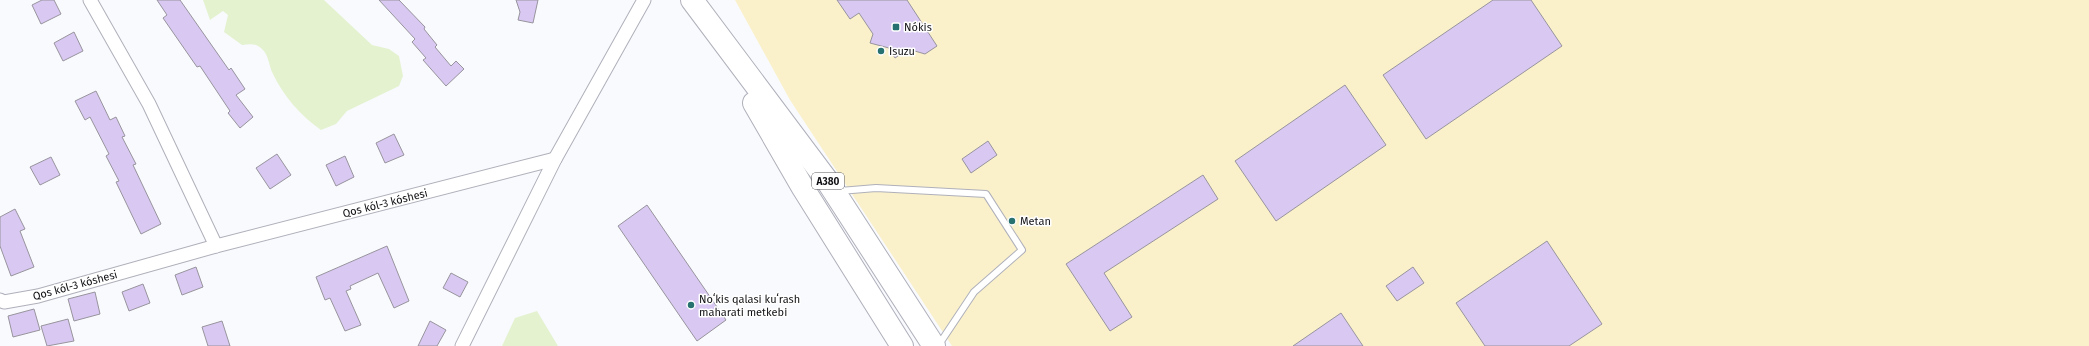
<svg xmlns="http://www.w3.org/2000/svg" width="2089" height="346" font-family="'Fira Sans',sans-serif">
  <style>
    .green { fill: #e4f2d0 }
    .sand { fill: #faf1cb }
    .building { fill: #d9c8f2; stroke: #97949d }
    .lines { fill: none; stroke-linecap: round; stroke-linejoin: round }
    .lane-casing { stroke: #afb0ba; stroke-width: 8 }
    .street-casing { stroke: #afb0ba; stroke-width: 15 }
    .highway-casing { stroke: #afb0ba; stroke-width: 24 }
    .lane { stroke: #fff; stroke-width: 6 }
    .street { stroke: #fff; stroke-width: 13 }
    .highway { stroke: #fff; stroke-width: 22 }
    .poi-dot { fill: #277170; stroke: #fff; stroke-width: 1.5 }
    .labels { text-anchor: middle; stroke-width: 3; stroke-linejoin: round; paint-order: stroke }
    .shield { fill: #fff; stroke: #59595c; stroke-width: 1 }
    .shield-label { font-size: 10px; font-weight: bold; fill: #121216 }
    .poi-label { font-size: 11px; fill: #121216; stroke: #fff; text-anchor: start }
    .street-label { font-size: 11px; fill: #121216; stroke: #fff }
  </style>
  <rect width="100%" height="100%" fill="#f9fafe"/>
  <g class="green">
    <path d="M203,0h121l48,45 17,4 10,7 4,20 -4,10 -52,25 -11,13 -15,6c-21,-15 -37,-33 -48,-56 -4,-7 -4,-19 -11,-25 -6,-6 -12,-5 -20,-4l-18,-13 4,-17 -5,-4 -13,9z"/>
    <polygon points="537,311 558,346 502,346 515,318"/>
  </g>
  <polygon class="sand" points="735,0 2089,0 2089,346 952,346 790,100"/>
  <g class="building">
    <polygon points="42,0 54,0 61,14 41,24 32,5"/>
    <polygon points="157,0 180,0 229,70 231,68 245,89 236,95 253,117 240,128 228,113 230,111 200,66 197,67 163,18 167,15"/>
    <polygon points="379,0 399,0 425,27 424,29 437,45 435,47 451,66 456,61 464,69 446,86 423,60 426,58 412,42 415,39"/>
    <polygon points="516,0 538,0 533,23 518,20 520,12"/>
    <polygon points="837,0 907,0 937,46 925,54 908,49 895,58 889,48 870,43 873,34 859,13 850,19"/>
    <polygon points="1493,0 1531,0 1562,46 1426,139 1383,75"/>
    <polygon points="74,32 83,51 63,61 54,43"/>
    <polygon points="1345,85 1386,145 1276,221 1235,161"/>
    <polygon points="96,91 110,120 116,117 125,136 122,137 136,164 133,165 161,224 141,234 116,182 119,181 106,156 109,154 90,117 85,120 75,101"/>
    <polygon points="394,134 404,155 385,163 376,143"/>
    <polygon points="988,141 997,155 971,173 962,159"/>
    <polygon points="277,154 291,175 270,189 256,168"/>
    <polygon points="345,156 354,177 336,186 326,165"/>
    <polygon points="51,157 60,175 40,185 30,167"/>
    <polygon points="1203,175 1218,199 1104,273 1132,317 1110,331 1066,264"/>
    <polygon points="647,205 726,320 697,341 618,226"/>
    <polygon points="15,209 25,229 20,231 34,267 11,276 0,246 0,217"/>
    <polygon points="1547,241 1602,324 1569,346 1485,346 1456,303"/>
    <polygon points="387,246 409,301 394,308 378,273 350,286 351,289 346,291 361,325 345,331 330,298 325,300 316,277"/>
    <polygon points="196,267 203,287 182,295 175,275"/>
    <polygon points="1413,267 1424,283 1397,301 1386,286"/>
    <polygon points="451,273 468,282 460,297 443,288"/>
    <polygon points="143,284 150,303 129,311 122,292"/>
    <polygon points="95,292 100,314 74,321 68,299"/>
    <polygon points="34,309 40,330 13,337 8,316"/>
    <polygon points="1341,313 1363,346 1293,346"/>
    <polygon points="68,319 74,341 47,346 41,326"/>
    <polygon points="222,321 230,346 208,346 202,327"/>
    <polygon points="430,321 446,330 437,346 418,346"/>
  </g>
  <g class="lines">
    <g class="lane-casing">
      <polyline id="lane" points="840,191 876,188 986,194 1022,250 974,292 938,346"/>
    </g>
    <g class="street-casing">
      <g id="street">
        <polyline points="90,0 149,104 216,246"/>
        <polyline points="0,300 4,302 38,296 216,246 555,159"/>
        <polyline points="462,346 555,159 644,0"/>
      </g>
    </g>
    <g class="highway-casing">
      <g id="highway">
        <polyline points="692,0 826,179 934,346"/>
        <polyline points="754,103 803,188 902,346"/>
      </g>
    </g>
    <use href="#lane" class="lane"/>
    <use href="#street" class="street"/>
    <use href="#highway" class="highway"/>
  </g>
  <g class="poi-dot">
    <rect x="892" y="23" width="8" height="8" rx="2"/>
    <circle cx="881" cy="51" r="4"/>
    <circle cx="1012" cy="221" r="4"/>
    <circle cx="691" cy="305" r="4"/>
  </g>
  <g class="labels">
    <rect class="shield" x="812" y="173" width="32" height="16" rx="3"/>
    <g class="shield-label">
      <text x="828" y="185">A380</text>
    </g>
    <g class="poi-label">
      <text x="904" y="31">Nókis</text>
      <text x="889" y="55">Isuzu</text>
      <text x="1020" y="225">Metan</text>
      <text x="699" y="303">Noʻkis qalasi kuʻrash<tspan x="699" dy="13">maharati metkebi</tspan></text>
    </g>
    <g class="street-label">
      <text transform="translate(385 203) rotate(-14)" y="4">Qos kól-3 kóshesi</text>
      <text transform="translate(75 285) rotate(-15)" y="4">Qos kól-3 kóshesi</text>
    </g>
  </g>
</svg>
